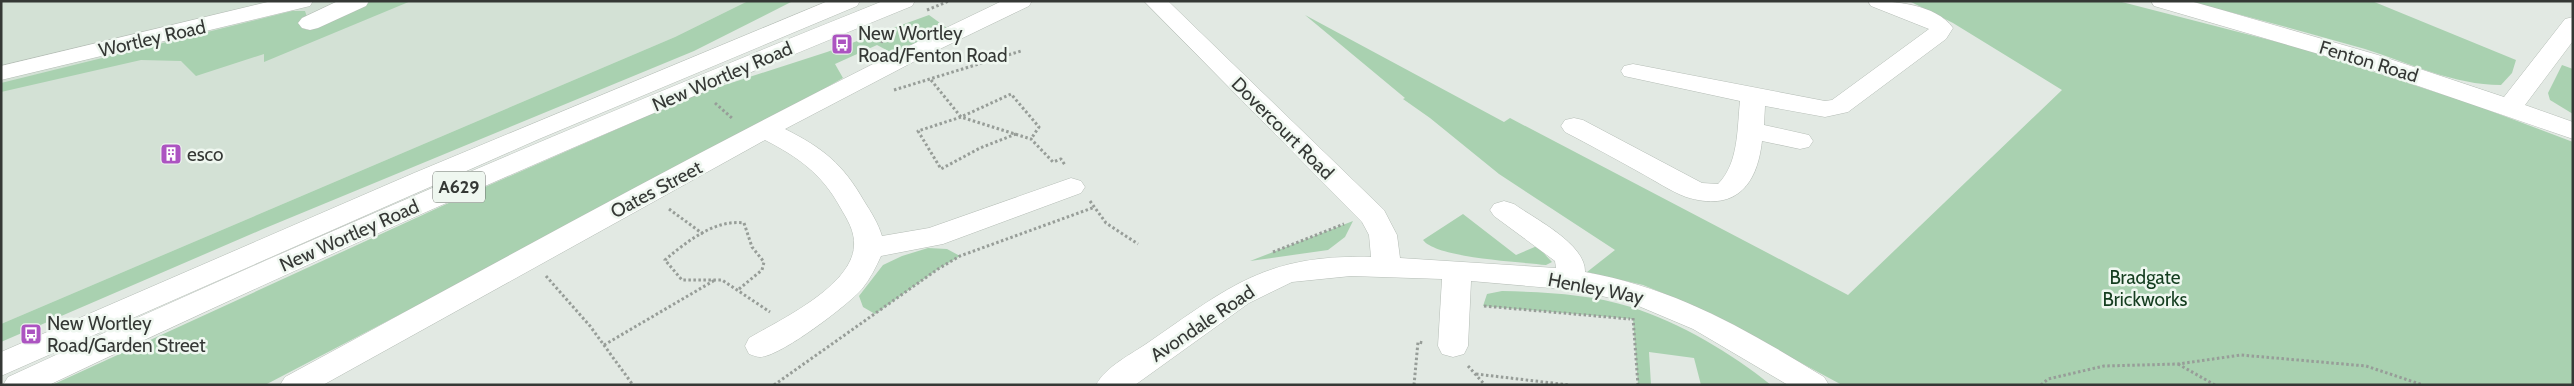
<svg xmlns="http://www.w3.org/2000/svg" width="2574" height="386" font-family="Cabin,sans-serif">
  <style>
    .built { fill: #d3e1d5 }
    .green { fill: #a9d1b0 }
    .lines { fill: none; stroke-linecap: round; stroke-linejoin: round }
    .minor-casing { stroke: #b5bdb6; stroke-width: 1 }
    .major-casing { stroke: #b5bdb6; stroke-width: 1 }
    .path { stroke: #979d98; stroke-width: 3; stroke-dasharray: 2.5 2.5; stroke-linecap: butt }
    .minor { fill: #fff; fill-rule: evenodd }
    .major { fill: #fff; fill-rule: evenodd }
    .labels { text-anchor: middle; stroke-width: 5; stroke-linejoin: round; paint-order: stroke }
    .shield { fill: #eff7f0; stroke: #6d716d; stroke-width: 1 }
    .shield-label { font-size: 18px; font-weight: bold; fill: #353835 }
    .poi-label { font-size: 19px; fill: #353835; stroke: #eff7f0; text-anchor: start }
    .street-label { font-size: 19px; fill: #353835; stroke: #eff7f0 }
    .park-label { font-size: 19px; fill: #143d1f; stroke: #eff7f0 }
  </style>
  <rect width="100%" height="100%" fill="#e2e9e3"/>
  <polygon class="built" points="1,1 748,1 675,37 1,324"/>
  <g class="green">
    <polygon points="371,1 411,1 264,62 264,54 196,76 181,61 141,60 1,92 1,83 292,11 305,11 307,17 300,26 307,30"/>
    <polygon points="748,1 793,1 694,51 263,229 1,342 1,324 675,37"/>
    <polygon points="1909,1 2118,1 2297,47 2472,104 2573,142 2573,385 1842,385 1697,307 1643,285 1587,272 1615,250 1499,174 1430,118 1403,99 1405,98 1305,15 1504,122 1510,118 1848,295 2062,90 1953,23"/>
    <path d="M2187,1h185l144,59 -4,13 -11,12c-47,0 -92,-22 -136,-36 -59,-17 -119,-33 -178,-48z"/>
    <polygon points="929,15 947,28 894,54 877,45 835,64 843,78 738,138 265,385 52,385 453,201 697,94 827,52"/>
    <polygon points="2562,65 2573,69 2573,114 2550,100 2548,93"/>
    <path d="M1463,214l53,41 21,-9 15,16 -6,3c-25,-3 -110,-7 -123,-25z"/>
    <polygon points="1353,221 1345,237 1328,250 1250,261"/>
    <polygon points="928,248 947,249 960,256 938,269 875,314 863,307 859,296 883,265 902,256"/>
    <path d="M1502,291c43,1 88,3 129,16 50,16 100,46 140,78h-70l-7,-27 -45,-6 2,33h-13l-5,-66 -150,-13 4,-12z"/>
  </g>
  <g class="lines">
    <g class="minor-casing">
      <g id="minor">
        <polygon points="272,1 313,1 310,6 1,80 1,66"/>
        <polygon points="338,1 369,1 366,6 318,28 310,30 302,28 298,23 302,18"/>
        <path d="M1002,1h30l-3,5 -114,55 -130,68c38,19 58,35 79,72 7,11 14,22 18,35l47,-8 142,-50 10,3 4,6 -4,6 -138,51 -62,12c-5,11 -11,23 -19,33 -14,16 -82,68 -102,68 -3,0 -8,-2 -11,-3l-4,-8 4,-8c31,-18 103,-52 105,-92 1,-15 -7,-27 -14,-39 -18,-33 -42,-50 -75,-67l-442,245h-43l5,-8c237,-128 473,-260 717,-376z"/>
        <path d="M1144,1h24l216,209 13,25 3,23 156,10 -1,-7 -61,-45 -4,-6 4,-6 10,-3 10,3c21,15 72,40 71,68 93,17 160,57 239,105l5,8h-41l-95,-56 -64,-27 -55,-12 -103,-9 -3,65 -4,8 -11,3 -11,-3 -4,-8 4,-67 -91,-3 -59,6 -43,21 -114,82h-39c10,-19 36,-31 53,-43 81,-56 118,-88 222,-85l-2,-22 -7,-13z"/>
        <path d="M1868,1c26,0 68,3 85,27l-7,11 -98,73 -23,5 -60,-11 -1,19 45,10 4,6 -4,6 -9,2 -38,-8c-5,46 -28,71 -76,56 -16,-6 -32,-17 -47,-25 -25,-14 -49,-27 -74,-40l-4,-6 4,-6 9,-2 9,2 119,63 16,1c21,-21 19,-56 22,-83l-116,-25 -3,-5 3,-5 9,-2 192,37 7,-1 97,-71 -58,-23z"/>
        <polygon points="2151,1 2190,1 2222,10 2378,55 2504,97 2565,19 2573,17 2573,41 2525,105 2573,122 2573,139 2360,66 2154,6"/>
      </g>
    </g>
    <g class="major-casing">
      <g id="major">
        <polygon points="828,1 860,1 857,6 539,139 1,376 1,352 414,173"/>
        <path d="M883,1h32l-3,5c-291,118 -579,244 -863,379h-46l5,-8c288,-133 580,-258 875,-376z"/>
      </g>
    </g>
    <g class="path">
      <polyline points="927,10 949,1"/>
      <polyline points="871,39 884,42"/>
      <polyline points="931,80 961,117 1031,139 1053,162 1061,159 1065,165"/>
      <polyline points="894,90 1021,51"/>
      <polyline points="715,103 733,119"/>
      <polyline points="1016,134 980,148 941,169 918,131 961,117 1011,94 1039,127 1031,139"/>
      <polyline points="1090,201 1106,223 1138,244"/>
      <polyline points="669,209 703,234"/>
      <polyline points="1273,252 1344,224"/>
      <polyline points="546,276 590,326 633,385"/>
      <path d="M739,289l23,-19 2,-8 -12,-15 -8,-24c-29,-4 -58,19 -79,37l17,20h40l48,32"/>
      <polyline points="1484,306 1630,319"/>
      <polyline points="1633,318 1638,385"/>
      <polyline points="604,345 715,280"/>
      <polyline points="2178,364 2215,385"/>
      <polyline points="1468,366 1485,385"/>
      <polyline points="1476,374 1569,385"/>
      <polyline points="774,385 938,269 960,256 1095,207"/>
      <polyline points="1414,385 1418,342 1424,343"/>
      <polyline points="2041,385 2048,379 2104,366 2178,364 2241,355 2366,366 2423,385"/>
    </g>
    <use href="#minor" class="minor"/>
    <use href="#major" class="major"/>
  </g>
  <defs>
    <g id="bus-square" transform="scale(1.125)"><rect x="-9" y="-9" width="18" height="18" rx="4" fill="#ac54c1" stroke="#eff7f0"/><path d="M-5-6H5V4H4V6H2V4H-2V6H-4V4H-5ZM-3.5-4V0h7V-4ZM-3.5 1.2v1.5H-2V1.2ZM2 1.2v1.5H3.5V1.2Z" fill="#fff"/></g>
    <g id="building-square" transform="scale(1.125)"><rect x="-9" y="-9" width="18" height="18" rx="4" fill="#ac54c1" stroke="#eff7f0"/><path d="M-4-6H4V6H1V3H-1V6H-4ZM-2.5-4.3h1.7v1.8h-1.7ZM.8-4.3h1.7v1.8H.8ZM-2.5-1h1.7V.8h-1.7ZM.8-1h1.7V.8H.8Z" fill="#fff"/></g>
  </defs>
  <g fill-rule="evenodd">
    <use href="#bus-square" x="842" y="44"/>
    <use href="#building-square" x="171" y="154"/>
    <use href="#bus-square" x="31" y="334"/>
  </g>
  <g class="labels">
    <rect class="shield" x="433" y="171.5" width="52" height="31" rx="4"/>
    <g class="shield-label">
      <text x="459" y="193">A629</text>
    </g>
    <g class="poi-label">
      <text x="858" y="40">New Wortley<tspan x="858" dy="22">Road/Fenton Road</tspan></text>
      <text x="187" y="161">esco</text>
      <text x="47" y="330">New Wortley<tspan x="47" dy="22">Road/Garden Street</tspan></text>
    </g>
    <g class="street-label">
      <text transform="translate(152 38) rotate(-13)" y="7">Wortley Road</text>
      <text transform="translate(2369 61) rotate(17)" y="7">Fenton Road</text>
      <text transform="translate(722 76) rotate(-23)" y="7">New Wortley Road</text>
      <text transform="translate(1283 128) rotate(45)" y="7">Dovercourt Road</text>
      <text transform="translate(656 189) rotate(-28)" y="7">Oates Street</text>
      <text transform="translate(349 235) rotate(-24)" y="7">New Wortley Road</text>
      <text transform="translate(1596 288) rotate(11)" y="7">Henley Way</text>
      <text transform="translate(1202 323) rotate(-34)" y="7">Avondale Road</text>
    </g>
    <g class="park-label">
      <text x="2145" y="284">Bradgate<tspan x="2145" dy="22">Brickworks</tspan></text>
    </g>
  </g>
  <rect width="2574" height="386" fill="none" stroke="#353835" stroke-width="5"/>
</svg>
